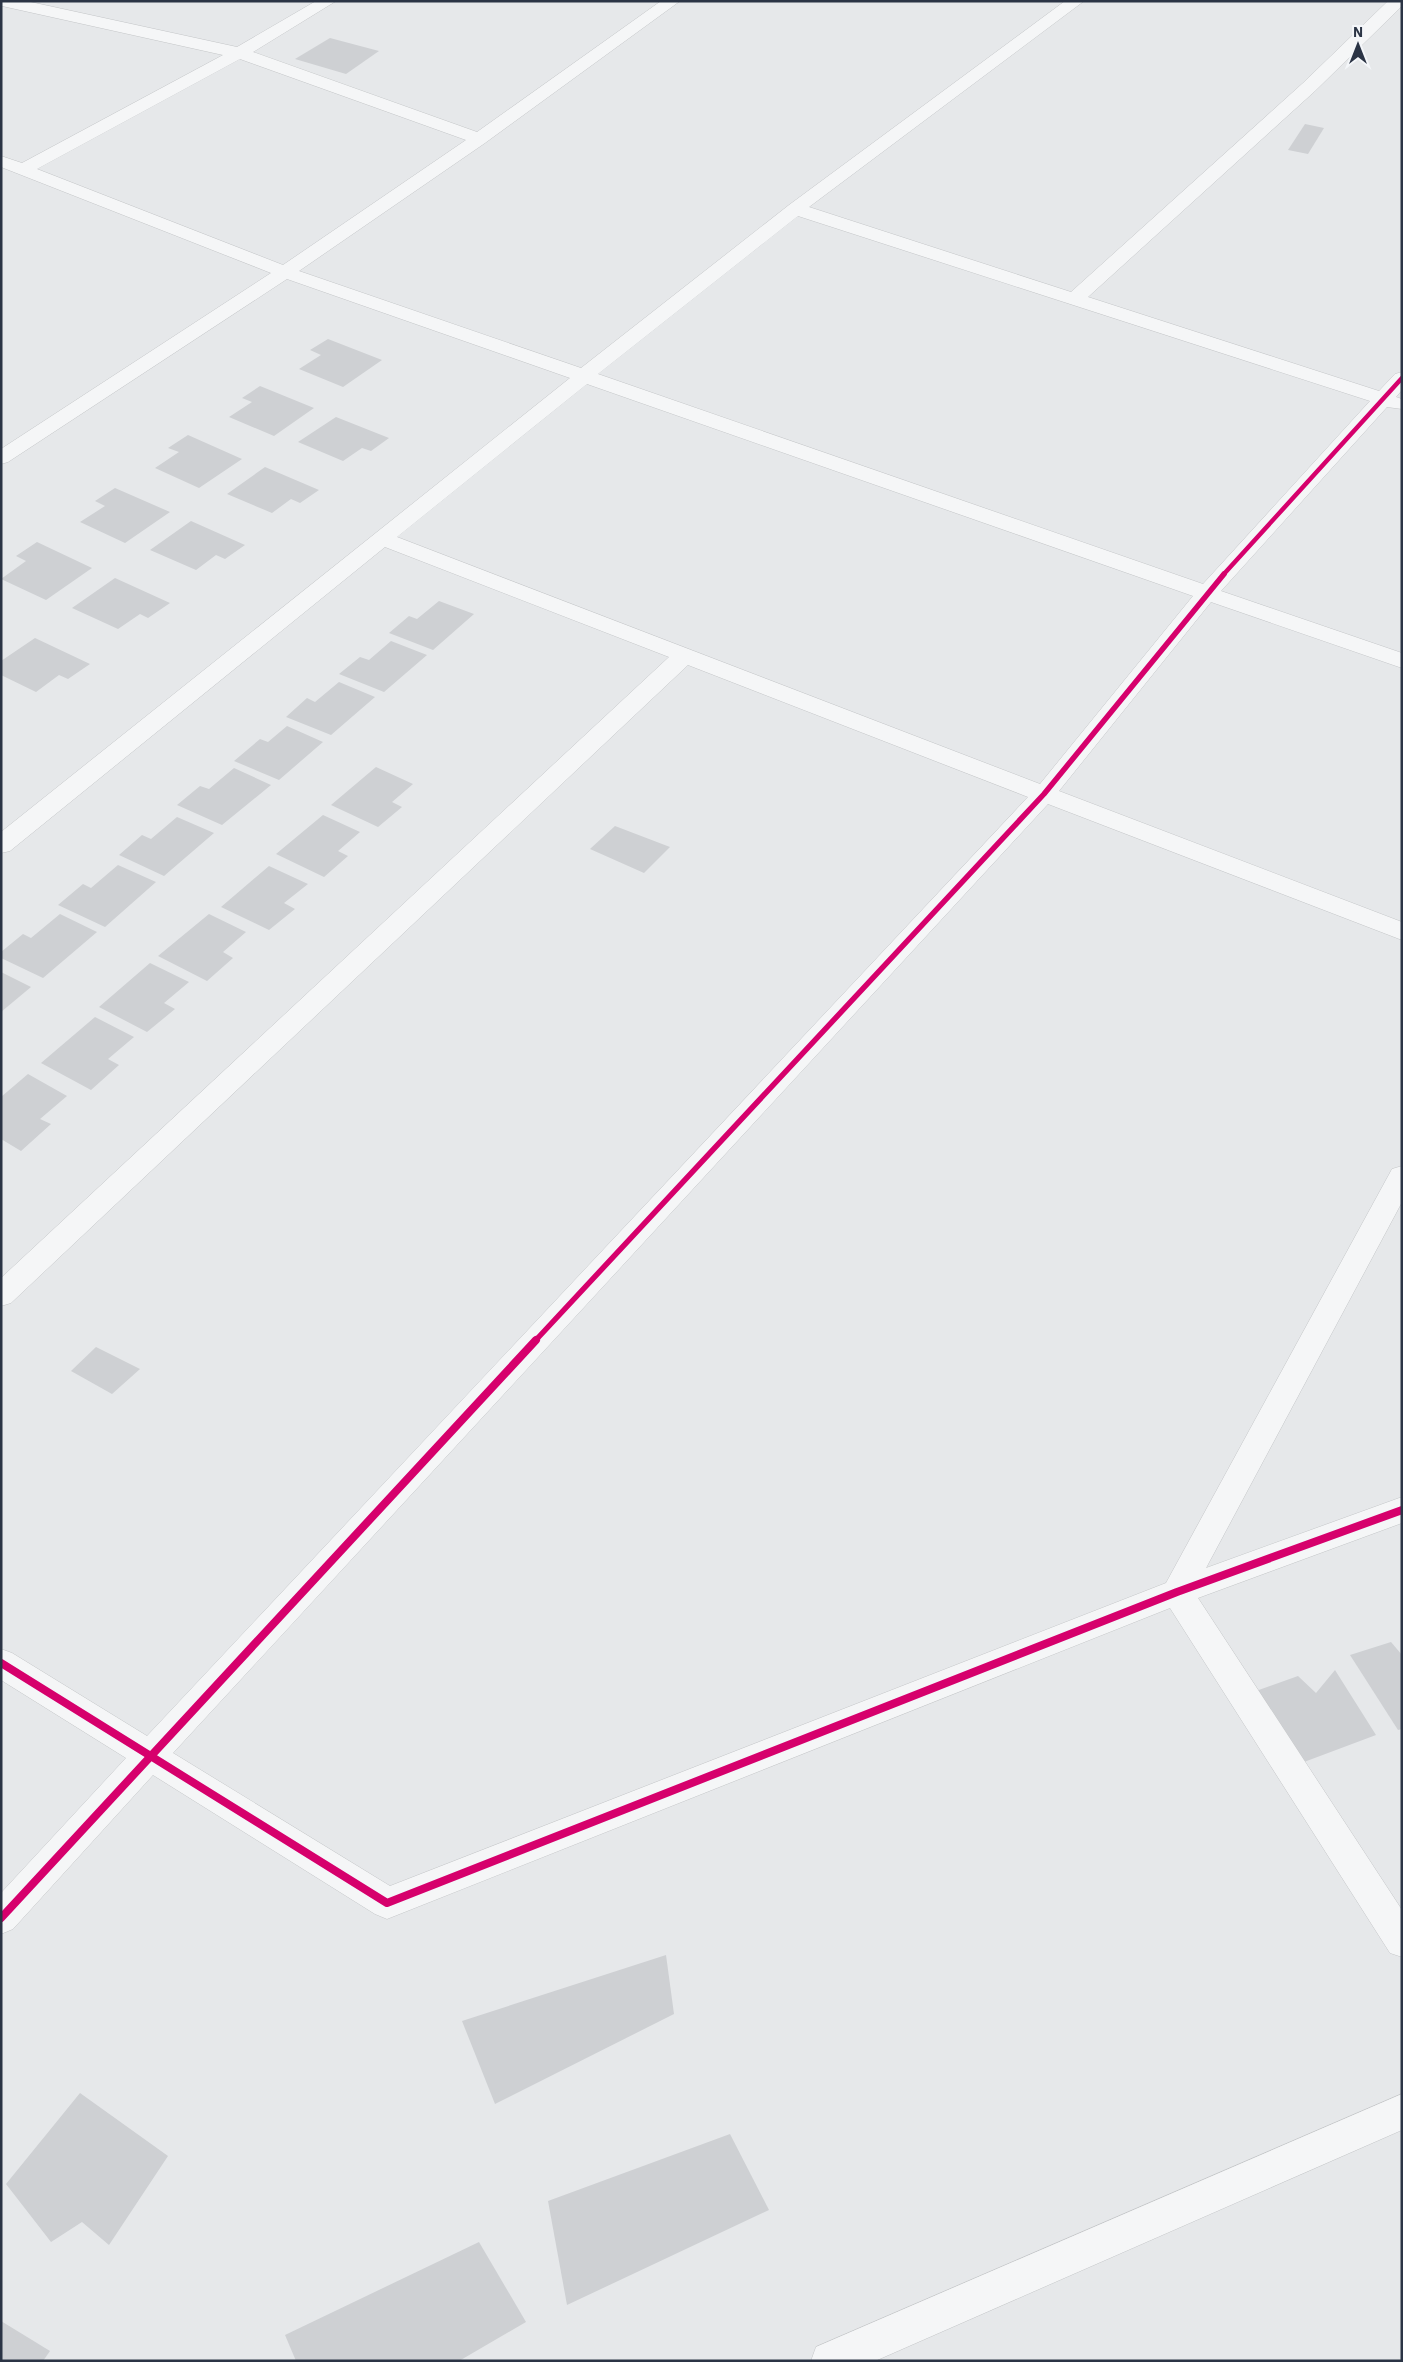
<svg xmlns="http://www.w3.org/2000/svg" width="1403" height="2362" font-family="'IBM Plex Sans',sans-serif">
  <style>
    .building { fill: #ced0d3 }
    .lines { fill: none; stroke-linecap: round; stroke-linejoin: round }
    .street-casing { stroke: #c4c6c8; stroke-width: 1 }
    .street { fill: #f5f6f7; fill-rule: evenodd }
    .cycleway-far2-casing { stroke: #f4f6f9; stroke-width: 6 }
    .cycleway-far1-casing { stroke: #f4f6f9; stroke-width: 9 }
    .cycleway-casing { stroke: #f4f6f9; stroke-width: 11 }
    .cycleway-far2 { stroke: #d6006c; stroke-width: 4.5 }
    .cycleway-far1 { stroke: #d6006c; stroke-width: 5.5 }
    .cycleway { stroke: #d6006c; stroke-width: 8 }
  </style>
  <rect width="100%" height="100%" fill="#e6e8ea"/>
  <g class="building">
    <polygon points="330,38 379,51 346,74 295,59"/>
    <polygon points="1305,124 1324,128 1308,154 1288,150"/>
    <polygon points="328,339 382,360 343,387 299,369 321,355 310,350"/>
    <polygon points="260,386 314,408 274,436 229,417 252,402 242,398"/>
    <polygon points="336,417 389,438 371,451 362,448 343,461 298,442"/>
    <polygon points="188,435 242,459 199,488 155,468 179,452 168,448"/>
    <polygon points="265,467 319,490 300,503 291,499 272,513 227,494"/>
    <polygon points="115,488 170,512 125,543 80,522 105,506 95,501"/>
    <polygon points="191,521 245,545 225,559 216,555 196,570 150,550"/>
    <polygon points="37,542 92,568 46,600 1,579 26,561 16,556"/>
    <polygon points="115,578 170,603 148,618 140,614 118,629 72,608"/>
    <polygon points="439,601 474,614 433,650 389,633 409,616 417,619"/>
    <polygon points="35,638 90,664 68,679 59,675 36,692 1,675 1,661"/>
    <polygon points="391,641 427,655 384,692 339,674 360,657 369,660"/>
    <polygon points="339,682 375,697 331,735 286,717 307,698 315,702"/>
    <polygon points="287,726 323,742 279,780 234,761 260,739 268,742"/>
    <polygon points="376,767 413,784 392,802 402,807 378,827 331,805"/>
    <polygon points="234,768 271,785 222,825 177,805 200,786 209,789"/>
    <polygon points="323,815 360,832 338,851 348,856 324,877 276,854"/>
    <polygon points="177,817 214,833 164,876 119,855 142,835 151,839"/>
    <polygon points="615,826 670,847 644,873 590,849"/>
    <polygon points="118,865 156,882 105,927 58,905 83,884 91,888"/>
    <polygon points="269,866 308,884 284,903 295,909 269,930 221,907"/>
    <polygon points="60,914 97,932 43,978 1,958 1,952 23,934 31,938"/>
    <polygon points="209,914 246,932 223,952 233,958 207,981 158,956"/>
    <polygon points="150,963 189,982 164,1003 175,1009 147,1032 99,1007"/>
    <polygon points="1,972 31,987 1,1012"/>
    <polygon points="95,1017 134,1037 108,1059 119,1065 91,1090 41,1063"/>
    <polygon points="28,1074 67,1096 40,1119 51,1124 21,1151 1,1139 1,1097"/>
    <polygon points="96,1347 140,1369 112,1394 71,1371"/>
    <polygon points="1391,1642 1402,1655 1402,1729 1398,1730 1350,1655"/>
    <polygon points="1335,1670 1376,1735 1304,1762 1256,1691 1298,1676 1316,1693"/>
    <polygon points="666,1955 674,2014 495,2104 462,2021"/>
    <polygon points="80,2093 168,2156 109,2245 82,2222 51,2242 6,2184"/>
    <polygon points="730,2134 769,2210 567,2305 548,2201"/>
    <polygon points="479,2242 526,2322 459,2361 296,2361 285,2335"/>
    <polygon points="1,2321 50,2351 43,2361 1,2361"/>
  </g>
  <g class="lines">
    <g class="street-casing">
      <g id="street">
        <path d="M1,1h25l211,46 79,-46h20l-83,51 224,80 184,-131h19l-195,142 -186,128 282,97 208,-163 276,-204h19l-275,206 262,85 232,-209 85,-82h14v5l-87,85 -227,206 291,94 16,-17 7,-2v18l-6,7 6,2v10l-15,-2 -166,184 181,62v15l-191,-66 -152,189 343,131v18l-354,-136 -875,949 217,133 776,-303 226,-414 10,-3v36l-196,366 196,-71v26l-204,75 204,312v47l-12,-4 -220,-345 -783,311 -12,-5 -222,-139 -140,154 -12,5v-41l125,-135 -125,-78v-31l11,4 135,83 881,-939 -340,-132 -677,638 -10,3v-28l668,-621 -284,-110 -375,304 -9,2v-21l569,-454 -283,-99 -279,183 -7,2v-15l270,-176 -270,-106v-11l21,7 201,-108 -221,-49zM240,59l226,81 -183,125 -246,-96zM798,216l572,185 -167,183 -605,-210zM587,384l606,212 -153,188 -643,-247z"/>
        <polygon points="1402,2094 1402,2130 875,2361 811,2361 816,2347"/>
      </g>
    </g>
    <use href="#street" class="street"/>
    <g class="cycleway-far2-casing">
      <polyline id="cycleway-far2" points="1223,575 1402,378"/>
    </g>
    <g class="cycleway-far1-casing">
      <polyline id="cycleway-far1" points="535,1341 1044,794 1224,574"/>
    </g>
    <g class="cycleway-casing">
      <g id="cycleway">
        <polyline points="1,1663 387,1903 1177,1592 1402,1510"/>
        <polyline points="1,1918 536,1340"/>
      </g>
    </g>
    <use href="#cycleway-far2" class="cycleway-far2"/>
    <use href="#cycleway-far1" class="cycleway-far1"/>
    <use href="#cycleway" class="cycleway"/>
  </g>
  <rect width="1403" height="2362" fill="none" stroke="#2b3445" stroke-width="5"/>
  <g transform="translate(1358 45)" stroke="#f4f6f9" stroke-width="4" paint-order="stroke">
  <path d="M0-4L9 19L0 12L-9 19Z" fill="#2b3445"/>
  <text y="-8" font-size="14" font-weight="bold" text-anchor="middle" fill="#2b3445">N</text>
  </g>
</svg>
